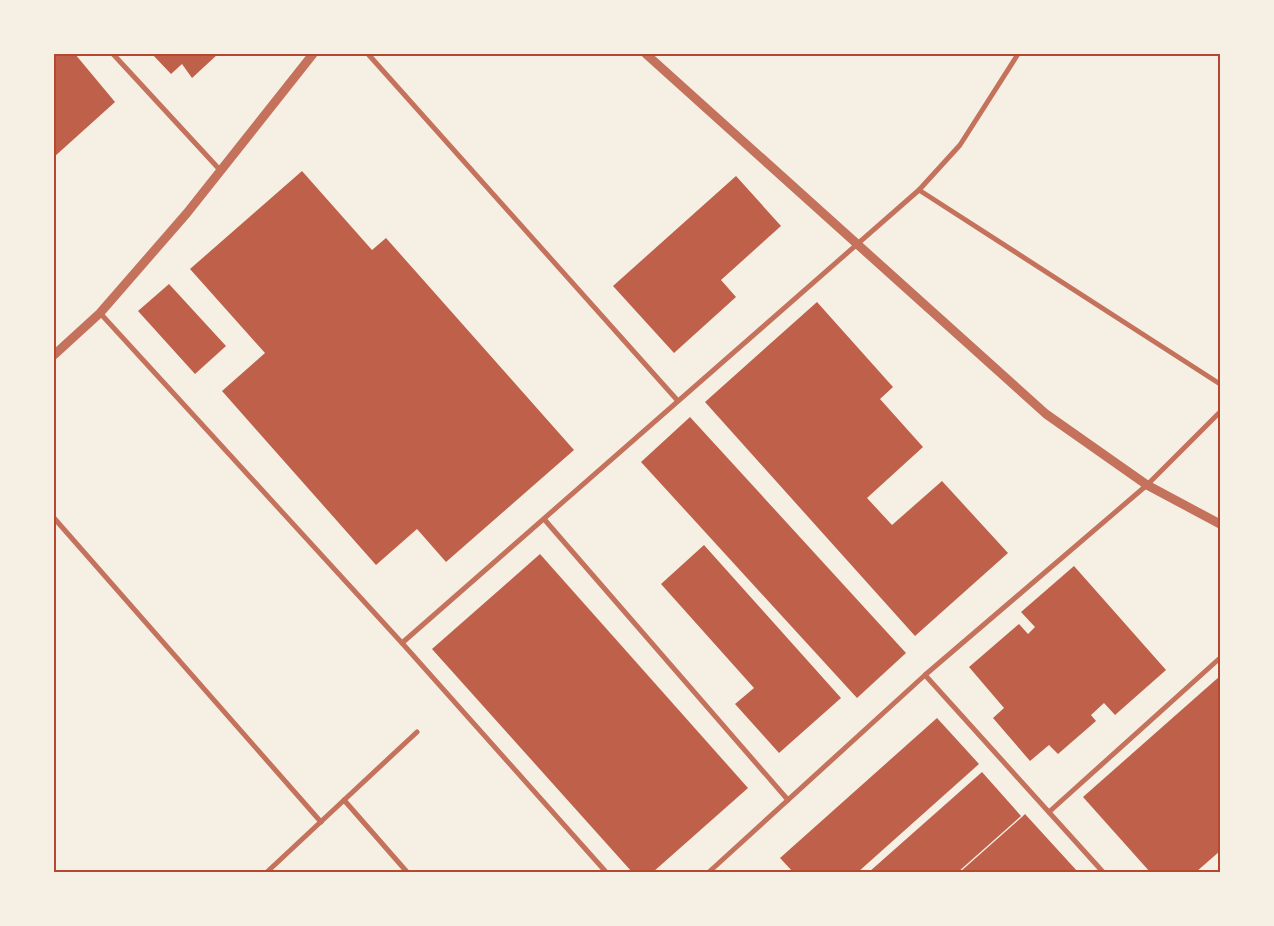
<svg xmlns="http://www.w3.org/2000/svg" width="1274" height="926" font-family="Figtree,sans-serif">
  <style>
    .building { fill: #bf614a }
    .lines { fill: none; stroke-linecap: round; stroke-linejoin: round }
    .minor { stroke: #c5725c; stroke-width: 5 }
    .tertiary { stroke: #c5725c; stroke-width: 9 }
    .neatline { fill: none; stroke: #b5482f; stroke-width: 2 }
  </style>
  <rect width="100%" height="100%" fill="#f6efe4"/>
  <g class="building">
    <polygon points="54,54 75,54 115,102 54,157"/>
    <polygon points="152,54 218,54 192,78 182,64 171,74"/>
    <polygon points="302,171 372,250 386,238 574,450 446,562 417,529 376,565 222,391 265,353 190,269"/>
    <polygon points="736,176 781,226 721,280 736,297 674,353 613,286"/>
    <polygon points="169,284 226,346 195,374 138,311"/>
    <polygon points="817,302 893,387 880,399 923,447 867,498 892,525 942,481 1008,553 915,636 705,402"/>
    <polygon points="690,417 906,653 857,698 641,462"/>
    <polygon points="704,545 841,698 779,753 735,704 754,688 661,584"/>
    <polygon points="540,554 748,788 653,872 632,872 432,649"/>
    <polygon points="1074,566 1166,670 1115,715 1104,703 1091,715 1096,721 1058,754 1049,745 1030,761 993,718 1004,708 969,667 1019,624 1028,634 1035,627 1021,612"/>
    <polygon points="1220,676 1220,851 1196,872 1150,872 1083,797"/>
    <polygon points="937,718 979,764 858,872 793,872 780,858"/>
    <polygon points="982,772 1021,816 958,872 869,872"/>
    <polygon points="1025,814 1078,872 960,872 1022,817"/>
  </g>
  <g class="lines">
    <g class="minor">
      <polyline points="113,54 220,170"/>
      <polyline points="368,54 678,401"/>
      <polyline points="919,190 1220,384"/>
      <polyline points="100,313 402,643 606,872"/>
      <polyline points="54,518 321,822"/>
      <polyline points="544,519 788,800"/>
      <polyline points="402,643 919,190 960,145 1018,54"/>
      <polyline points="925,675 1103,872"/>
      <polyline points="344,800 407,872"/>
      <polyline points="1049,812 1220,658"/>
      <polyline points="267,872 417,732"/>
      <polyline points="709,872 925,675 1147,485 1220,412"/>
    </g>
    <g class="tertiary">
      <polyline points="646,54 1046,414 1147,485 1220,524"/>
      <polyline points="54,355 100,313 187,213 313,54"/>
    </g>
  </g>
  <rect width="1274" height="926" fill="none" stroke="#f6efe4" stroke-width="110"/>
  <rect x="55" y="55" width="1164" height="816" class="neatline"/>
</svg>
